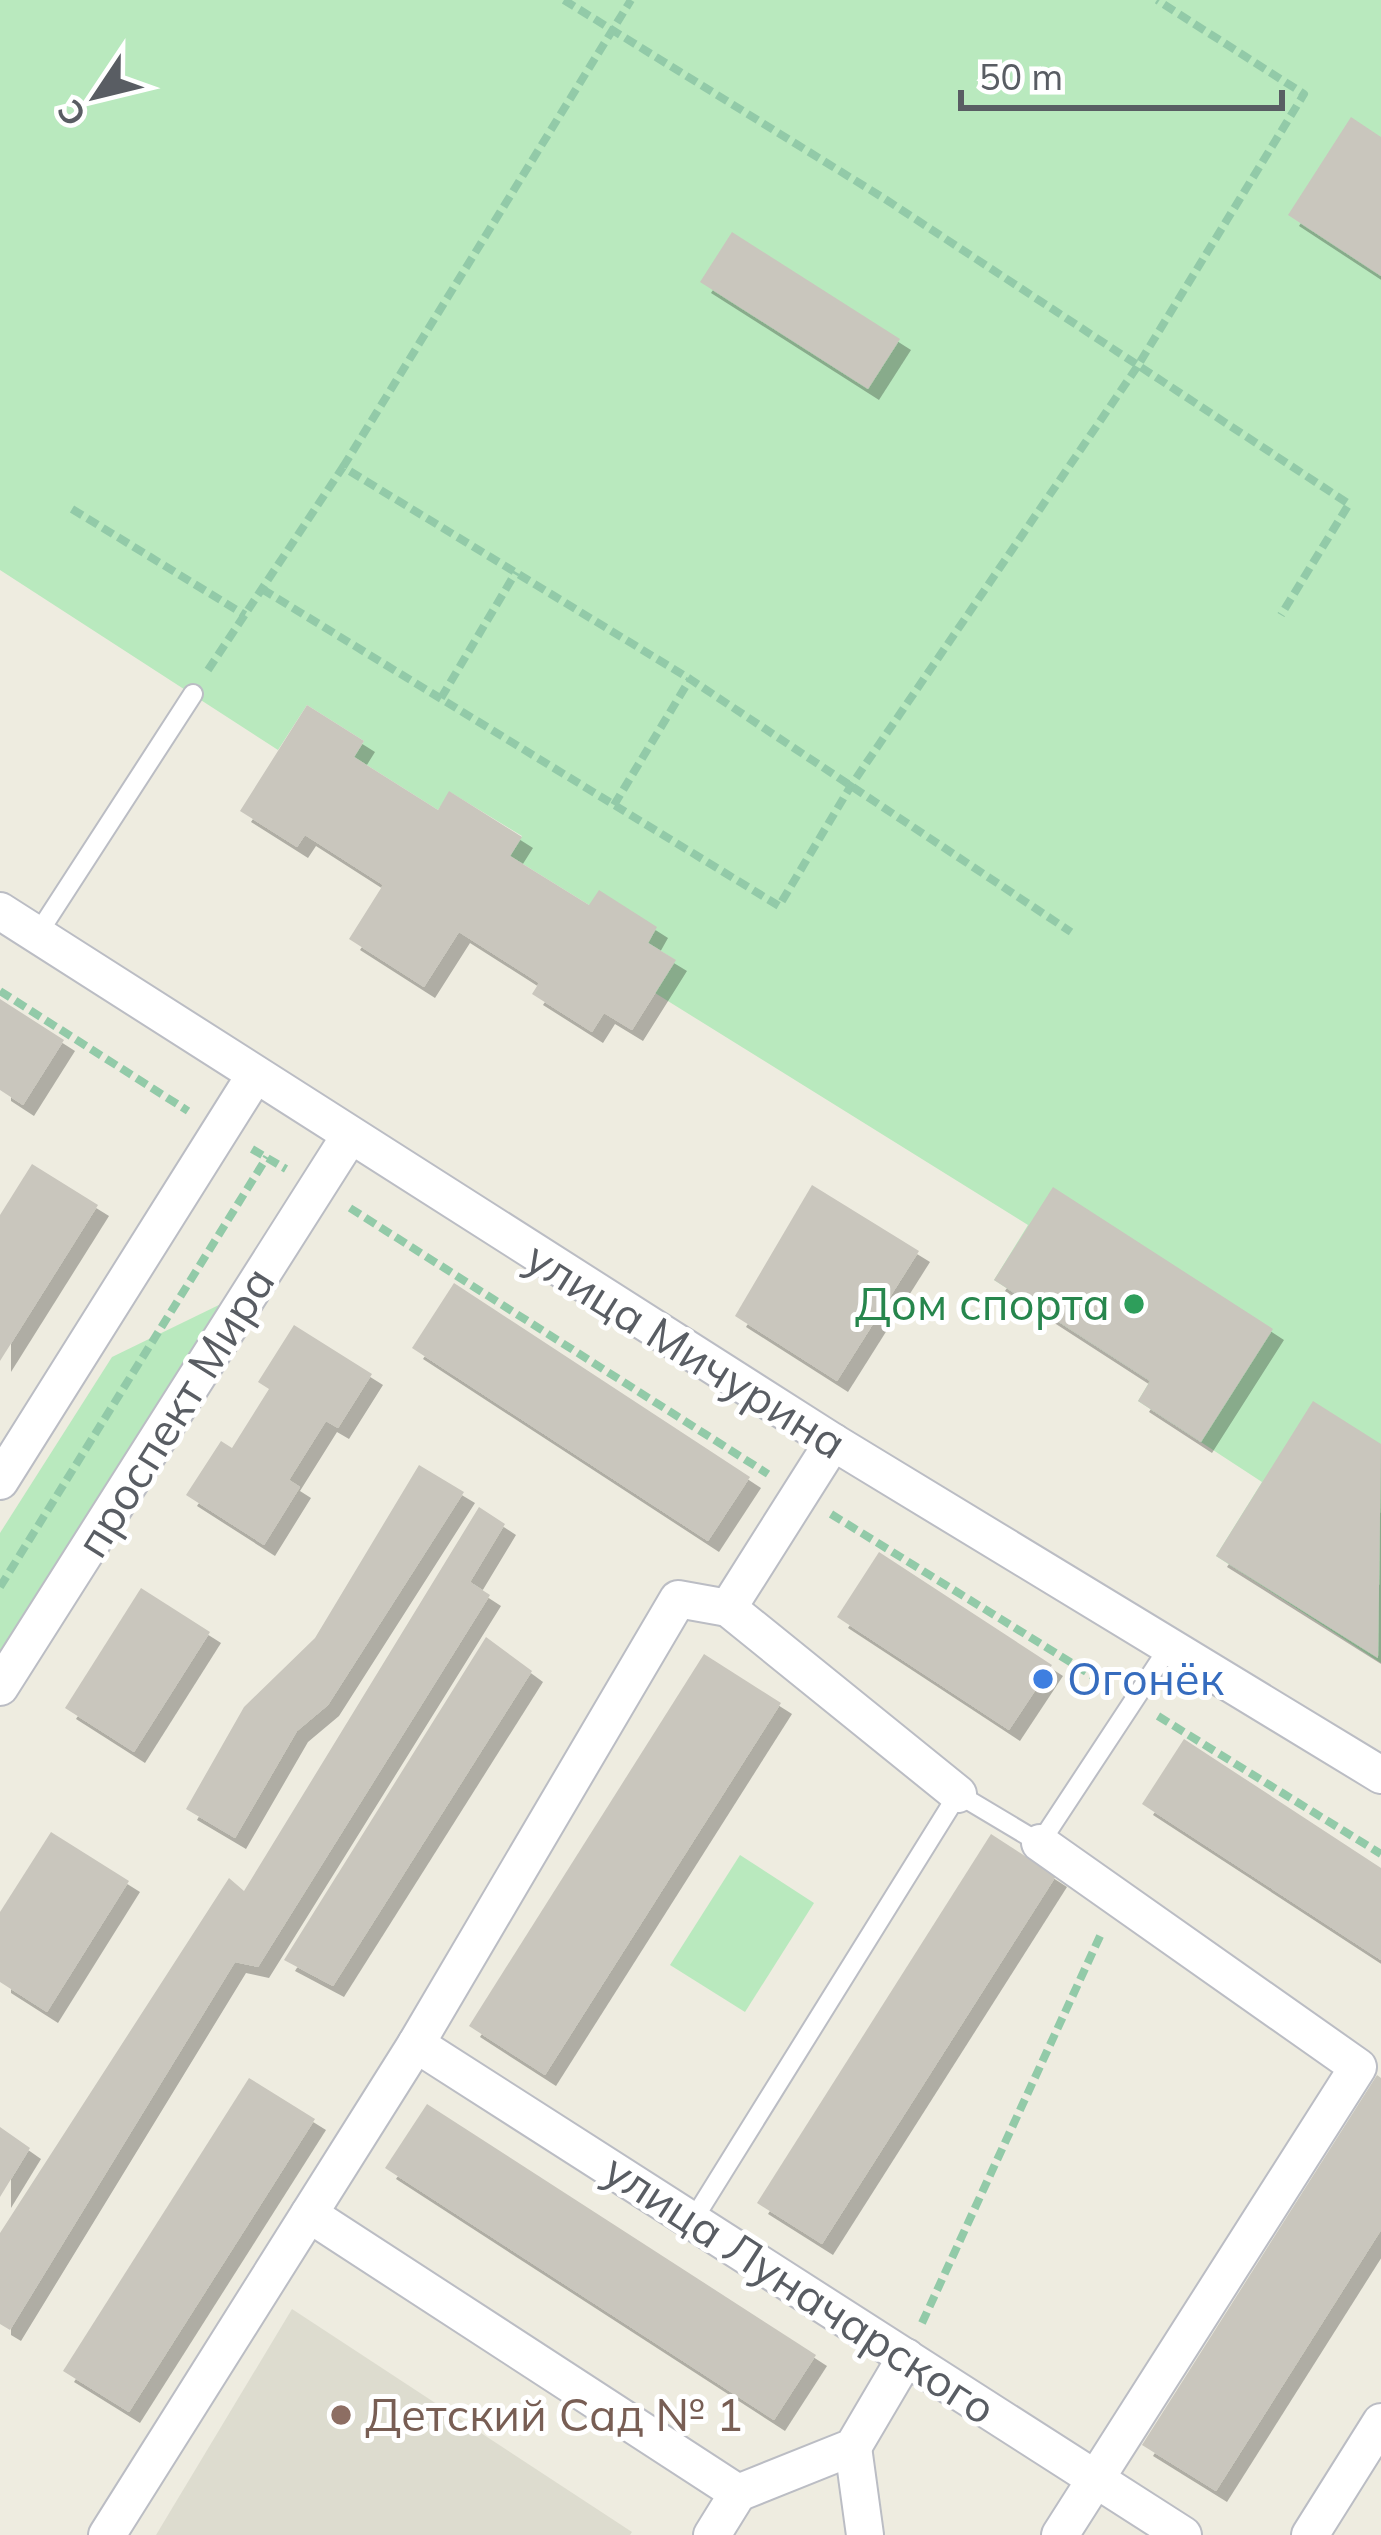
<svg xmlns="http://www.w3.org/2000/svg" width="1381" height="2535" font-family="Mulish,sans-serif">
  <style>
    .education { fill: #dddccf }
    .green { fill: #b9e9be }
    .building { fill: #c9c6bd; filter: url(#shadow) }
    .lines { fill: none; stroke-linecap: round; stroke-linejoin: round }
    .lane-casing { stroke: #bbbdc4; stroke-width: 22 }
    .street-casing { stroke: #bbbdc4; stroke-width: 40 }
    .path { stroke: #92caa8; stroke-width: 8; stroke-dasharray: 12 6; stroke-linecap: butt }
    .lane { stroke: #fff; stroke-width: 18 }
    .street { stroke: #fff; stroke-width: 36 }
    .leisure-dot { fill: #2e9e5b; stroke: #fff; stroke-width: 4.5 }
    .shop-dot { fill: #3f7fe0; stroke: #fff; stroke-width: 4.5 }
    .education-dot { fill: #8d6e63; stroke: #fff; stroke-width: 4.5 }
    .labels { text-anchor: middle; stroke-width: 10; stroke-linejoin: round; paint-order: stroke }
    .leisure-label { font-size: 45px; fill: #27864d; stroke: #fff; text-anchor: end }
    .street-label { font-size: 45px; fill: #595d63; stroke: #fff }
    .shop-label { font-size: 45px; fill: #366cbe; stroke: #fff; text-anchor: start }
    .education-label { font-size: 45px; fill: #785e54; stroke: #fff; text-anchor: start }
  </style>
  <defs>
    <filter id="shadow"><feDropShadow dx="11" dy="11" stdDeviation="0" flood-color="#0004"/></filter>
  </defs>
  <rect width="100%" height="100%" fill="#eeece0"/>
  <polygon class="education" points="292,2309 632,2532 630,2535 156,2535"/>
  <g class="green">
    <polygon points="0,0 1381,0 1381,1663 1216,1556 1262,1482 1138,1401 1150,1381 994,1280 1028,1225 655,993 675,960 648,943 656,927 589,905 510,856 522,836 450,792 438,810 354,757 364,741 307,705 278,750 0,570"/>
    <polygon points="223,1303 0,1655 0,1533 112,1357"/>
    <polygon points="740,1855 814,1903 745,2012 670,1965"/>
  </g>
  <g class="building">
    <polygon points="1351,117 1381,137 1381,276 1288,215"/>
    <polygon points="732,232 900,339 868,389 700,282"/>
    <polygon points="307,705 364,741 354,757 438,810 449,791 522,837 510,856 589,905 599,890 657,927 648,943 676,960 632,1030 604,1013 592,1032 532,994 539,983 459,932 424,987 349,939 383,885 305,835 297,847 240,811"/>
    <polygon points="0,999 64,1040 23,1105 0,1090"/>
    <polygon points="32,1164 98,1205 0,1361 0,1215"/>
    <polygon points="812,1185 919,1251 837,1381 735,1316"/>
    <polygon points="1053,1187 1273,1329 1201,1442 1138,1401 1150,1381 994,1280"/>
    <polygon points="454,1283 750,1477 708,1541 412,1348"/>
    <polygon points="294,1325 372,1374 338,1428 326,1421 289,1480 300,1487 264,1545 186,1495 221,1441 232,1448 269,1389 258,1382"/>
    <polygon points="1313,1401 1381,1444 1378,1658 1216,1556"/>
    <polygon points="419,1465 464,1492 328,1705 297,1731 235,1838 186,1809 244,1707 315,1638"/>
    <polygon points="479,1507 505,1524 470,1582 490,1595 258,1967 235,1962 10,2330 0,2324 0,2233 229,1878 244,1891"/>
    <polygon points="879,1552 1052,1665 1009,1730 837,1617"/>
    <polygon points="141,1588 210,1632 134,1752 65,1708"/>
    <polygon points="486,1637 532,1671 333,1986 284,1960"/>
    <polygon points="704,1654 781,1703 545,2075 469,2026"/>
    <polygon points="1184,1739 1381,1868 1381,1960 1142,1804"/>
    <polygon points="51,1832 129,1881 47,2012 0,1982 0,1912"/>
    <polygon points="991,1834 1056,1876 822,2244 757,2203"/>
    <polygon points="1377,2075 1381,2078 1381,2230 1216,2491 1142,2445"/>
    <polygon points="249,2078 315,2119 129,2412 63,2371"/>
    <polygon points="427,2104 816,2355 774,2420 385,2168"/>
    <polygon points="0,2127 30,2148 0,2197"/>
  </g>
  <g class="lines">
    <g class="lane-casing">
      <g id="lane">
        <polyline points="37,935 193,694"/>
        <polyline points="693,2220 958,1794 1040,1843 1169,1647"/>
      </g>
    </g>
    <g class="street-casing">
      <g id="street">
        <polyline points="0,911 833,1442 1381,1775"/>
        <polyline points="0,1481 255,1075"/>
        <polyline points="728,1608 958,1794"/>
        <polyline points="0,1687 349,1137"/>
        <polyline points="1040,1843 1358,2067 1060,2535"/>
        <polyline points="416,2044 1183,2535"/>
        <polyline points="309,2214 738,2493 712,2535"/>
        <polyline points="853,2447 865,2535"/>
        <polyline points="738,2493 853,2447 906,2357"/>
        <polyline points="107,2535 416,2044 678,1599 728,1608 833,1442"/>
        <polyline points="1310,2535 1381,2422"/>
      </g>
    </g>
    <g class="path">
      <polyline points="564,0 885,199 1349,504 1281,615"/>
      <polyline points="343,467 631,0"/>
      <polyline points="72,509 245,615"/>
      <polyline points="262,589 779,906 852,784 1137,367 1304,94 1157,0"/>
      <polyline points="208,670 343,467 690,679 1071,932"/>
      <polyline points="441,698 516,572"/>
      <polyline points="614,805 690,679"/>
      <polyline points="0,991 188,1111"/>
      <polyline points="252,1149 286,1169"/>
      <polyline points="350,1208 768,1474"/>
      <polyline points="831,1514 1109,1686"/>
      <polyline points="0,1587 267,1157"/>
      <polyline points="1158,1716 1381,1854"/>
      <polyline points="922,2323 1101,1934"/>
    </g>
    <use href="#lane" class="lane"/>
    <use href="#street" class="street"/>
  </g>
  <circle class="leisure-dot" cx="1134" cy="1304" r="12"/>
  <circle class="shop-dot" cx="1043" cy="1679" r="12"/>
  <circle class="education-dot" cx="341" cy="2415" r="12"/>
  <g class="labels">
    <g class="leisure-label">
      <text x="1110" y="1320">Дом спорта</text>
    </g>
    <g class="street-label">
      <text transform="translate(686 1350) rotate(32)" y="16">улица Мичурина</text>
      <text transform="translate(175 1412) rotate(-58)" y="16">проспект Мира</text>
      <text transform="translate(800 2289) rotate(33)" y="16">улица Луначарского</text>
    </g>
    <g class="shop-label">
      <text x="1067" y="1695">Огонёк</text>
    </g>
    <g class="education-label">
      <text x="365" y="2431">Детский Сад № 1</text>
    </g>
  </g>
  <g transform="translate(96 96) rotate(235)" stroke="#ffffff" stroke-width="9" paint-order="stroke">
  <path d="M0-9L21 45L0 30L-21 45Z" fill="#595d63"/>
  <text y="-18" font-size="33" font-weight="bold" text-anchor="middle" fill="#595d63">С</text>
  </g>
  <path d="M961 90v18h321v-18" fill="none" stroke="#595d63" stroke-width="6"/>
  <text x="979" y="90" font-size="36" fill="#595d63" stroke="#ffffff" stroke-width="9" paint-order="stroke">50 m</text>
</svg>
